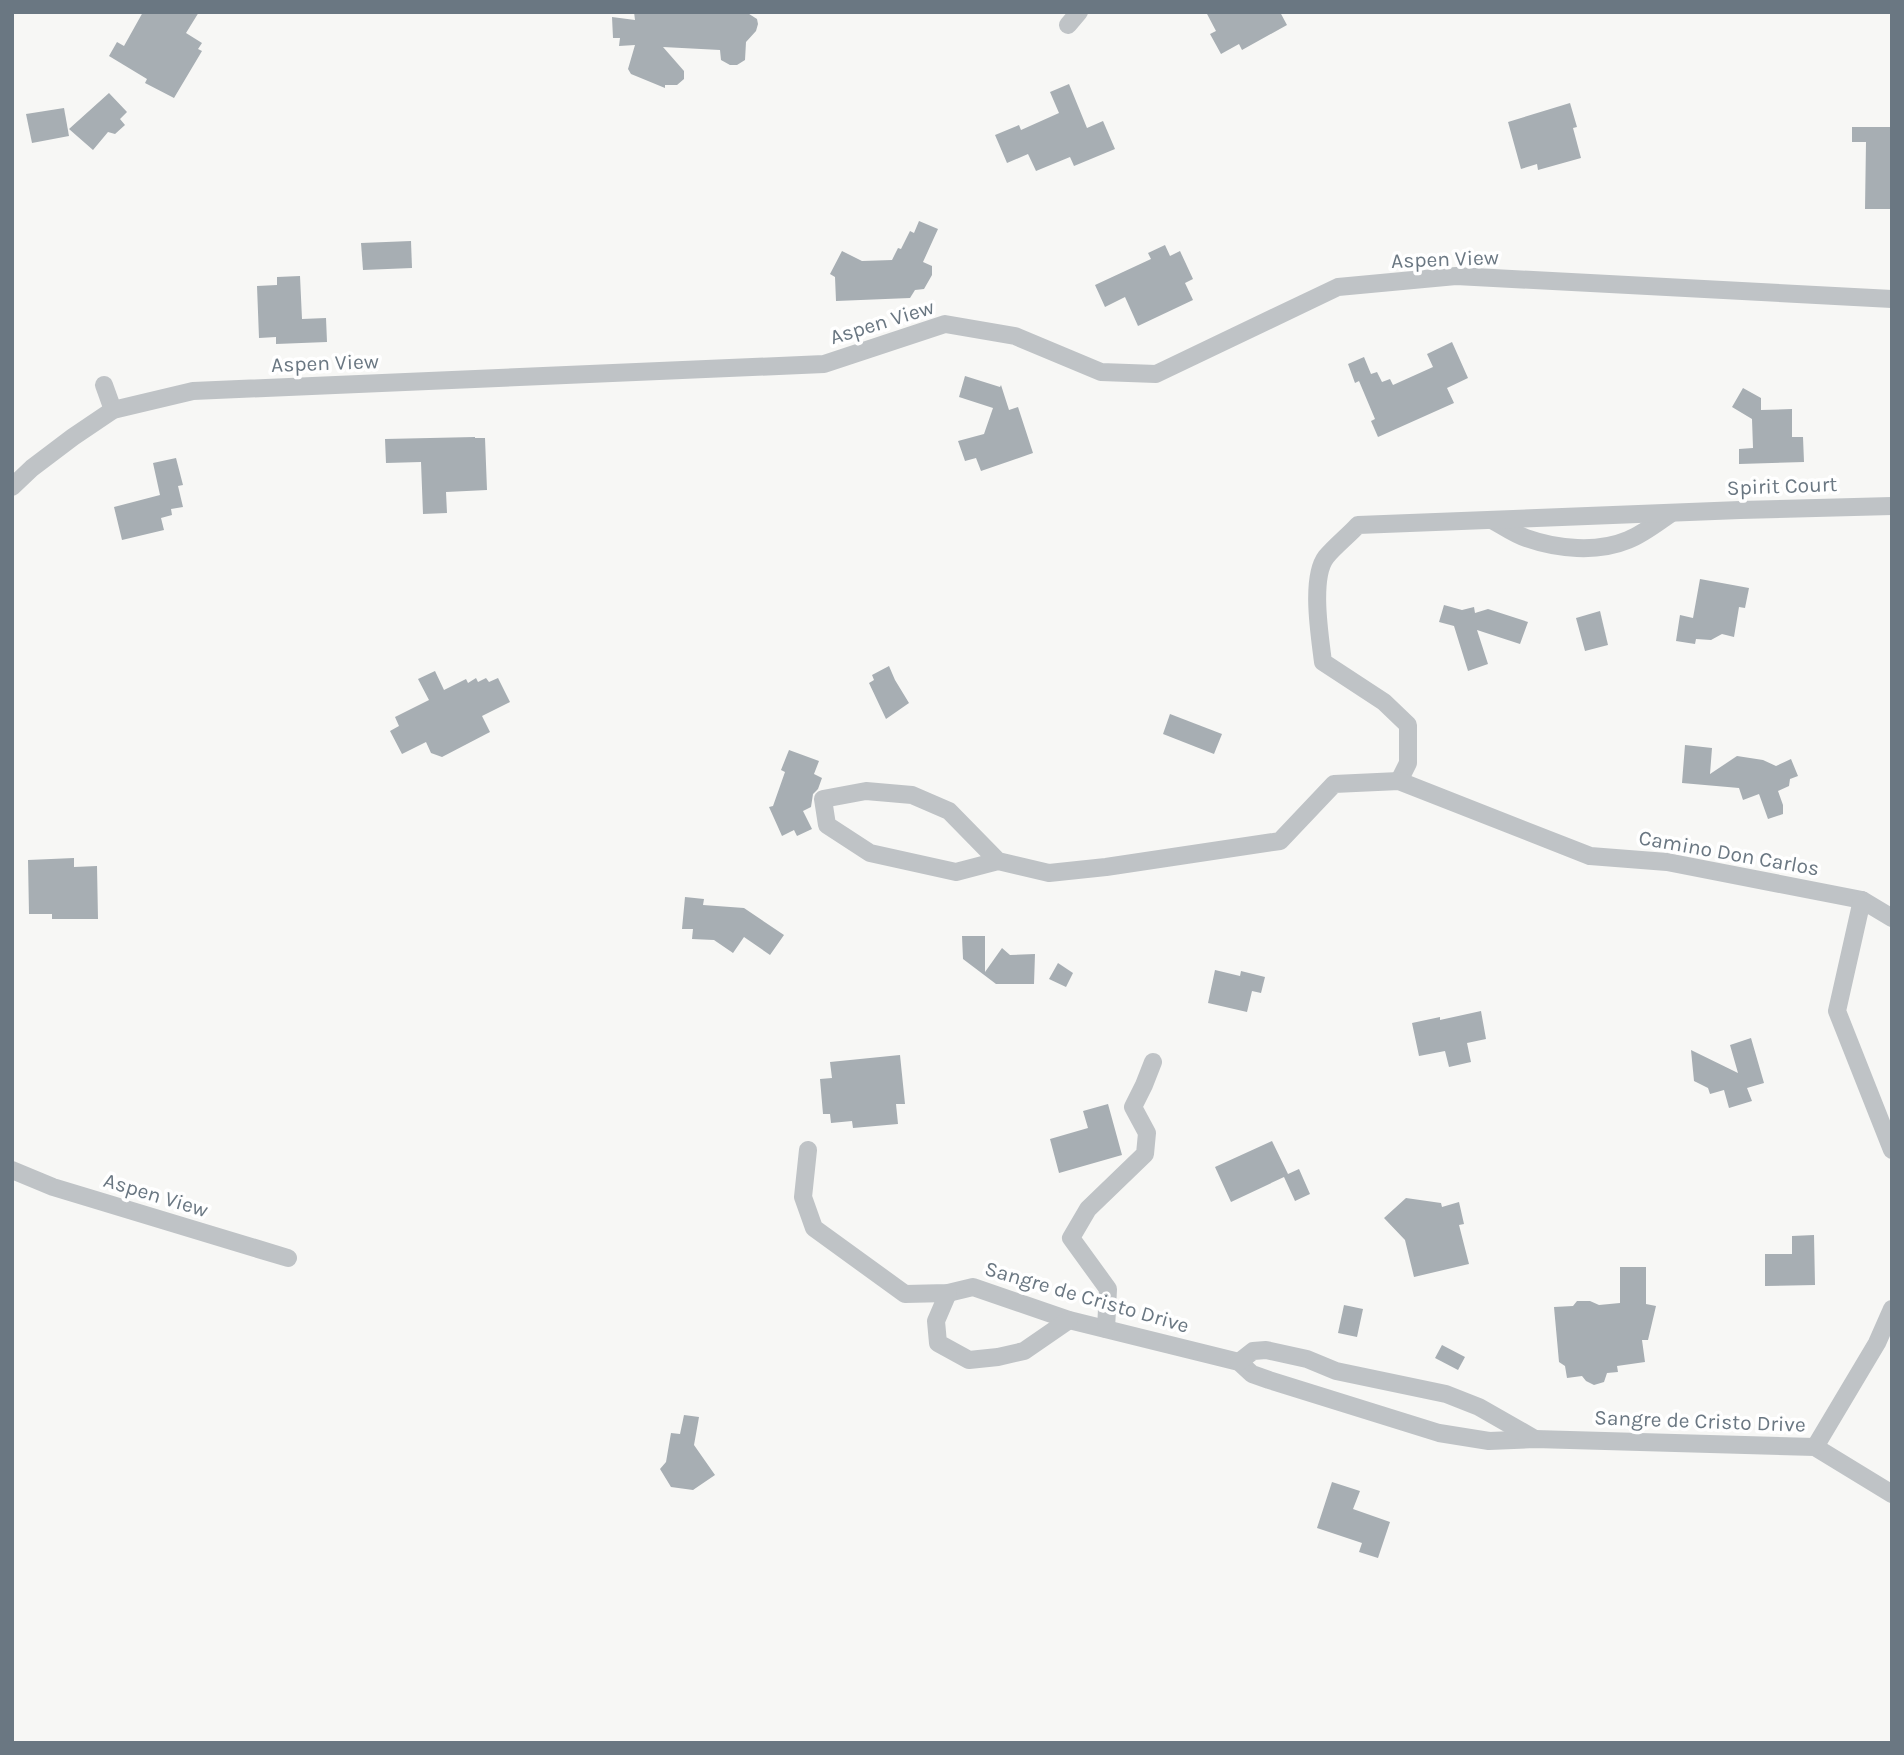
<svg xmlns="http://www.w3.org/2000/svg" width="1904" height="1755" font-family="Karla,sans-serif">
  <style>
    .building { fill: #a7aeb3 }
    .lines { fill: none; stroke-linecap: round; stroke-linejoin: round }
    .street { stroke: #bfc3c6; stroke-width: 18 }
    .labels { text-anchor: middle; stroke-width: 7; stroke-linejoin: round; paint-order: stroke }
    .street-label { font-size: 21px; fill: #6a7782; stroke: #fff }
  </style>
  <rect width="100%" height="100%" fill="#f7f7f5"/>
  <g class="building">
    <polygon points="143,12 199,12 186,33 202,43 198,49 202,51 174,98 145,83 147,79 109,56 117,42 124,46"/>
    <polygon points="634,12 746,12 757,19 758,24 756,31 746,42 745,60 737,65 730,65 721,60 720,50 663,47 684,71 684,79 677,85 665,85 665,88 631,74 628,69 635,45 619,46 620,38 613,38 612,17 635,20"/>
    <polygon points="1206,12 1280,12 1287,25 1242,50 1239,44 1221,54 1210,34 1216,31"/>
    <polygon points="1069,84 1087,128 1103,121 1115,149 1074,166 1070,157 1036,171 1028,154 1007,163 995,135 1019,125 1021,130 1059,113 1050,92"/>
    <polygon points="109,93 127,112 120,119 125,125 115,134 108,132 93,150 69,129"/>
    <polygon points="1570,103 1577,127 1573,128 1581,158 1538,170 1537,164 1521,169 1508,122"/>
    <polygon points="64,108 69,136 32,143 26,114"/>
    <polygon points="1852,127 1892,127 1892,209 1865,209 1866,142 1852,142"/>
    <polygon points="919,221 938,229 923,262 932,266 932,275 924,289 915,290 910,298 836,301 835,277 830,274 842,251 862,261 892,260 898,248 901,249 910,231 914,233"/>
    <polygon points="411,241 412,268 363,270 361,243"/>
    <polygon points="1165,245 1170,256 1180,251 1193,279 1185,283 1193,300 1138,326 1125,297 1105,307 1095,285 1151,259 1148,253"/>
    <polygon points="300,276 302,319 326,318 327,342 276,344 276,337 259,338 257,286 277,285 277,277"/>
    <polygon points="1452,342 1468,378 1447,388 1454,403 1378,437 1371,421 1375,419 1359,381 1355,383 1348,364 1364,357 1371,374 1377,372 1382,382 1390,379 1393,385 1433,367 1427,354"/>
    <polygon points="965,376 1000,387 1001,385 1009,410 1018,407 1033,453 981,471 976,458 965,461 958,441 984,434 993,408 959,397"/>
    <polygon points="1743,388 1761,398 1761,410 1792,409 1792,437 1803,437 1804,462 1739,464 1739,449 1753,448 1752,419 1732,407"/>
    <polygon points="475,437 475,438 485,438 487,490 446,492 447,513 423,514 421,462 386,463 385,439"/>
    <polygon points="176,458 183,485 178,486 183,507 171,509 172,515 161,518 164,530 122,540 114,507 160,495 153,463"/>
    <polygon points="1700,579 1749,588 1745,608 1739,607 1734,637 1722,634 1711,640 1696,639 1695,644 1676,641 1680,615 1693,618"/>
    <polygon points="1444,605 1462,610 1474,607 1475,613 1488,609 1528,622 1520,644 1477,630 1488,664 1468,671 1454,626 1439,622"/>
    <polygon points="1600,611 1608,645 1585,651 1576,618"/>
    <polygon points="889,666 895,680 909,703 886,719 869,683 874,680 872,675"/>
    <polygon points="435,671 444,690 466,679 468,683 476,678 478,682 486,678 489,682 498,678 510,702 482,716 490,732 442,757 431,753 426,742 402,754 390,731 399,726 395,717 429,700 418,679"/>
    <polygon points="1170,714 1222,734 1214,754 1163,734"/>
    <polygon points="1685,745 1712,748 1710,774 1737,756 1763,760 1776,766 1791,759 1798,776 1790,779 1789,786 1778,791 1783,805 1783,814 1768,819 1759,794 1743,800 1739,788 1682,783"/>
    <polygon points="789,750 819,761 814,774 822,778 818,789 813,794 811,807 803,811 812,829 797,836 794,830 782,836 769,807 773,806 785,772 781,770"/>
    <polygon points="74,858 74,867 97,866 98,919 52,919 52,914 29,914 28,860"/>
    <polygon points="685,897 704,899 703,905 744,908 784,935 770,955 744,937 733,953 714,940 692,939 693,929 682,929"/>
    <polygon points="962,936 985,936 985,972 1002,948 1010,955 1035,954 1034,984 996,984 963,959"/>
    <polygon points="1058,963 1073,973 1066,987 1049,979"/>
    <polygon points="1215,970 1240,976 1241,971 1265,977 1261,993 1252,991 1247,1012 1208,1003"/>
    <polygon points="1481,1011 1486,1039 1467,1043 1471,1062 1449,1067 1445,1051 1419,1056 1412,1023 1440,1017 1440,1020"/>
    <polygon points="1751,1038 1764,1083 1747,1088 1752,1101 1729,1108 1724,1090 1710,1094 1708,1088 1694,1081 1691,1050 1738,1073 1730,1045"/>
    <polygon points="900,1055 905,1104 896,1104 898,1124 853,1128 852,1121 831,1123 830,1114 823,1114 820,1079 832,1078 830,1062"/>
    <polygon points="1108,1104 1122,1155 1059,1173 1050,1139 1088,1128 1083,1111"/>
    <polygon points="1272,1141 1288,1174 1299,1169 1310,1194 1295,1201 1284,1177 1231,1202 1215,1167"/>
    <polygon points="1406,1198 1441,1203 1442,1207 1459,1202 1464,1224 1459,1225 1469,1264 1414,1277 1405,1240 1384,1218"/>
    <polygon points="1814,1235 1815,1285 1765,1286 1765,1254 1792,1254 1792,1236"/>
    <polygon points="1620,1267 1646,1267 1646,1304 1656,1306 1648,1340 1642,1340 1645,1362 1617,1366 1618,1372 1607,1373 1604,1382 1594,1385 1586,1381 1582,1376 1567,1378 1565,1366 1559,1362 1554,1307 1573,1306 1577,1301 1590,1301 1599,1305 1620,1303"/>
    <polygon points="1344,1305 1363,1309 1357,1337 1338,1333"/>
    <polygon points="1442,1345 1465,1357 1458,1370 1435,1358"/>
    <polygon points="684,1415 699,1417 694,1445 715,1475 693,1490 671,1487 660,1469 666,1462 671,1433 680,1434"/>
    <polygon points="1332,1482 1360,1491 1353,1509 1390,1522 1378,1558 1359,1552 1362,1543 1317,1528"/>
  </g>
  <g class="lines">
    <g class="street">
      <polyline points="1068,25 1079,12"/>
      <polyline points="104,385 113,410"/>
      <polyline points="12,487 32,468 73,437 113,410 193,391 824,364 945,324 1015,336 1101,372 1156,374 1338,287 1456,276 1892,299"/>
      <path d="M1492,520c11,6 22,14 34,18 31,11 71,15 102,2 15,-6 29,-17 42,-26"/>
      <path d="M1399,781l9,-18v-38l-24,-23 -61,-40c-3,-25 -13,-84 3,-105 9,-11 22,-21 32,-32l382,-15 152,-4"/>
      <polyline points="998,861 949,811 912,795 866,791 823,799 827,825 870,853 956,872 998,861 1049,873 1106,867 1280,841 1334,784 1399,781 1590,856 1667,862 1862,900 1892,918"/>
      <polyline points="1862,900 1837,1011 1892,1150"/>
      <polyline points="808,1150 803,1197 814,1228 905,1294 948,1293 973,1287 1069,1320 1239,1362 1252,1374 1269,1380 1439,1433 1489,1441 1535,1439 1815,1447 1892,1494"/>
      <polyline points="12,1170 53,1187 288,1258"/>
      <polyline points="948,1293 936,1321 938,1343 969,1360 998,1357 1024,1351 1069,1320"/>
      <polyline points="1106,1329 1108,1289 1071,1238 1088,1209 1145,1154 1147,1133 1133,1107 1144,1085 1153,1062"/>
      <polyline points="1239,1362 1253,1351 1266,1350 1307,1359 1336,1371 1446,1394 1479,1407 1535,1439"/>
      <polyline points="1815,1447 1877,1343 1892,1309"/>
    </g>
  </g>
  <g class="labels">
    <g class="street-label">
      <text transform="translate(1445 259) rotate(-2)" y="7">Aspen View</text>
      <text transform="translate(882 322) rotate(-17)" y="7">Aspen View</text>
      <text transform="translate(325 363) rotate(-2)" y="7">Aspen View</text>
      <text transform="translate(1782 486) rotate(-2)" y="7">Spirit Court</text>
      <text transform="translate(1729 853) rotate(10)" y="7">Camino Don Carlos</text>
      <text transform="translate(156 1195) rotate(17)" y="7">Aspen View</text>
      <text transform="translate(1087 1297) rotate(16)" y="7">Sangre de Cristo Drive</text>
      <text transform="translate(1700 1421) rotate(2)" y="7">Sangre de Cristo Drive</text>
    </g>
  </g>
  <rect width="1904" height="1755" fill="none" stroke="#6a7782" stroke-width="28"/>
</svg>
